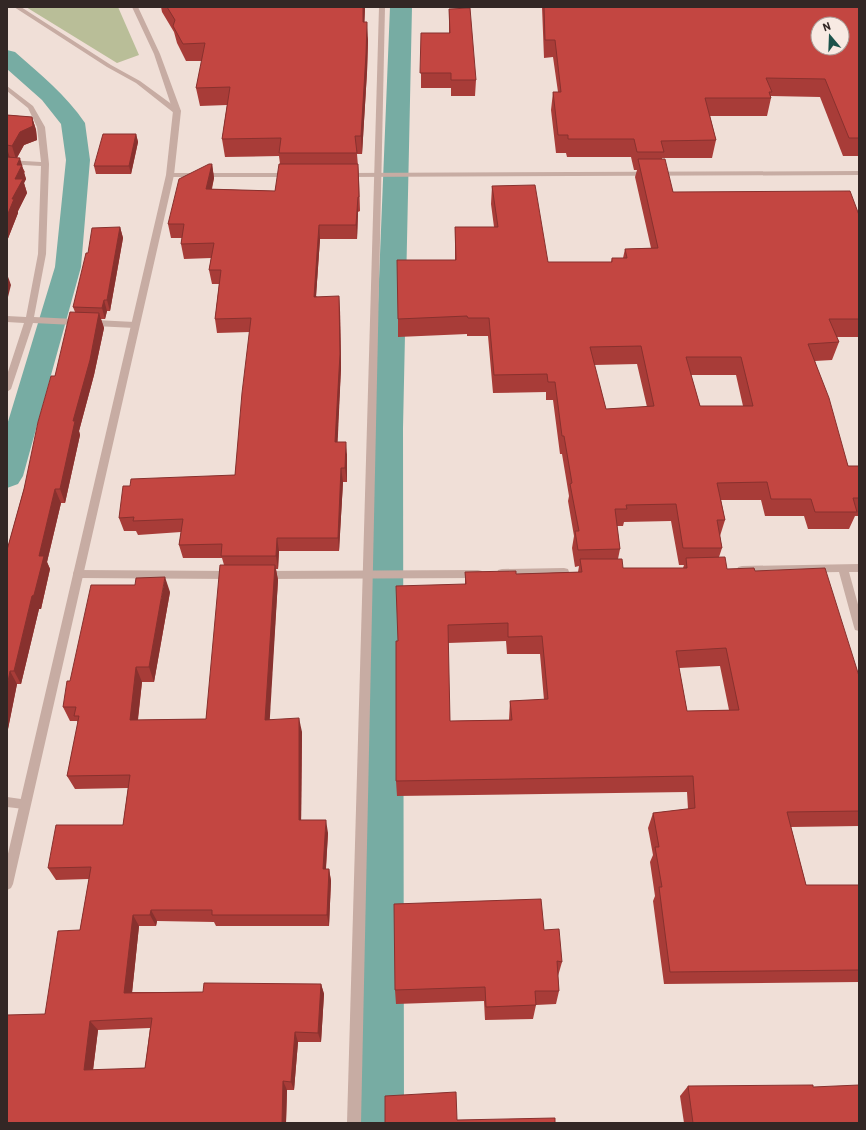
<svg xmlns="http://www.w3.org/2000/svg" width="866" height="1130" font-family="Barlow,sans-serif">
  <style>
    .green { fill: #b9be98 }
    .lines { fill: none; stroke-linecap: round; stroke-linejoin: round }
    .canal { fill: #77aca3; fill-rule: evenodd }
    .minor { fill: #c7aca3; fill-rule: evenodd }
    .tertiary { fill: #c7aca3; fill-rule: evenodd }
    .wall { fill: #a83c38; fill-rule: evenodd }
    .shaded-wall { fill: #88312e }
    .building { fill: #c34641; stroke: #88312e; fill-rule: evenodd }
  </style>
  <rect width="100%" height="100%" fill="#f0dfd7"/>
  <polygon class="green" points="26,7 118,7 139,55 117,63"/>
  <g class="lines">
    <g class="canal">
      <polygon points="390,7 412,7 403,428 404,1123 360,1123 373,428"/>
      <path d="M7,50l8,2c25,22 51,43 70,71l5,37 -9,107 -58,209 -5,8 -11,4v-63l48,-158 11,-107 -5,-36 -19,-24 -35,-31z"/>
    </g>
    <g class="minor">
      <polygon points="14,7 21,7 111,65 140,81 181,111 177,113 174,113 136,83 107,67"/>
      <polygon points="7,86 33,106 45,127 49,164 46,254 34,317 135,322 139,325 135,328 33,323 11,389 7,392 7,375 24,323 7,322 7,316 26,317 38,254 41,166 7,164 7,160 41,162 37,127 28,108 7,91"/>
      <polygon points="859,171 859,175 346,177 342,175 346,173"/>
      <polygon points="167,173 290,173 294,175 290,177 167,177"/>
      <polygon points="859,564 859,572 849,572 859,608 859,631 855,630 854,627 839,572 742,574 738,573 737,570 738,567 742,566"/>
      <polygon points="564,568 568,569 569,572 568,575 564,576 502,577 498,576 497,573 498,570 502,569"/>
      <polygon points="78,570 232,571 236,572 237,575 236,578 232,579 78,578 74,577 73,574 74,571"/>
      <polygon points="478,570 482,571 483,574 482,577 478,578 264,579 260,578 259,575 260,572 264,571"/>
      <polygon points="7,797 28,800 30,804 28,808 24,809 7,807"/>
    </g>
    <g class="tertiary">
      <polygon points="132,7 138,7 160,54 181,111 174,175 13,884 11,888 7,890 7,858 166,175 173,111 154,54"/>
      <polygon points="379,7 385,7 361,1123 347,1123"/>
    </g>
  </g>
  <g class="wall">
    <path d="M161,7h204l-1,15 4,18 -1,32 -5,82h-5l2,24 1,33 -2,1 -1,27h-37l-4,57 24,14 1,58 -4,74 10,13v27h-4l-4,69h-60l-1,18h-2l2,11 -9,139 33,13 -1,88 27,13 -2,36h3l2,12 -2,45h-113l-2,-4 -57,-1 -1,5h-17l-7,66h71l118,-8 3,10 -3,48h-23l-4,48h-7l-1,33h-279l38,-109 35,-84 9,-51 -33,1 -8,-12 75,-43 5,-37 -53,1 -8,-13 11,-53 -1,-2h-7l-7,-14 7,-26 100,-89 -16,90h-12l-4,38 68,-1 18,-154 -2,-7h-39l-4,-13 2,-13 -43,3 -2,-4h-12l-5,-13 11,-32 105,-11 15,-143 -33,1 -2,-14 4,-35h-7l-3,-14 2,-12 -27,1 -3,-15 1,-6h-11l-3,-14 44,-60 2,14 -2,11 63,2 5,-27 -1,-8 -54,1 -3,-18 5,-34 -27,1 -4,-18 6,-27h-16l-9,-18 -3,-11 -12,-20zM150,1028l-5,40 -52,2 5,-40z"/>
    <path d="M542,7h317v149h-16l-23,-59 -49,-1v2l-4,18h-57l6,24 -4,18h-50v1l11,33 186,23v122h-22l2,5 -7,18 -17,1 33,105h11v50h-4l-6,13h-41l-4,-13h-39l-4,-16h-40l4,20 -5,16 2,12 -3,9 8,12 28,2 104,105v150l-68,1 15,58h53v97l-195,2 -11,-83 2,-5 -5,-34 3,-7 -5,-27 5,-15 35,-4 -1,-17 -290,4 -1,-15 2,-140 67,-57v-12l51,2 62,-2 1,-6 -4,1 -3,-19 2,-12 -6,-35 1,-5 -7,-42h-2l-7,-54h-7v-8l-53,1 -5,-57h-21v-2l-69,3v-18l57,-59v-33h39l-3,-23 1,-18 56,76h63l1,-4h11l2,-9 26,-1 -16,-71 2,-7h-3l-3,-13h-64l-1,-4h-10l-5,-43 2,-18h5l-5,-35 -9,1zM637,364l10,43 -41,2 -12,-44zM691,375h45l7,31h-43zM671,521l8,44h5l-1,3h-60l-5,-9 2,-10 -3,-23h6l1,-4zM506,641l1,13h33l4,46 -34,1 -1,19 -59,1 -2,-78zM720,666l9,44 -42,1 -8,-43z"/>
    <polygon points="449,9 476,80 475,96 451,96 451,88 421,88 421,33 449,33"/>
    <polygon points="7,115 32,117 36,130 37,140 24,145 17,158 25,172 24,173 26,179 24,183 27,193 18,211 18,213 7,241"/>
    <polygon points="136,134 138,142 131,174 96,174 94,166"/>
    <polygon points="120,227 123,238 110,311 107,311 105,319 101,319 104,328 94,375 79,431 80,435 65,503 61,503 47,562 50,569 41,609 39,609 21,684 17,684 7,734 7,550 55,376 75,312 73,307 88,253"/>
    <polygon points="544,930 562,962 558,976 559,991 556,1004 536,1005 533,1019 485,1020 484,1001 396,1004 395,990"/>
    <polygon points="688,1086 813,1087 859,1123 684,1123 680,1096"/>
  </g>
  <g class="shaded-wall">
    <polygon points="363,7 365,7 364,40 363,22"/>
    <polygon points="367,22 368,40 367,72 362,154 361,136"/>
    <polygon points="32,117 36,130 37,140 24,145 16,159 12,146 20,132"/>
    <polygon points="136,134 138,142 131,174 129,166"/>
    <polygon points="8,152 13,166 7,161 7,155"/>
    <polygon points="20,158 26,179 24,183 27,193 18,211 18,213 7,241 7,216 12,199 17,165"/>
    <polygon points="212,164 214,178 208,203 206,189"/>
    <polygon points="358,197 358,212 357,239 356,225"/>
    <polygon points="319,225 320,239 315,311 314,297"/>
    <polygon points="120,227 123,238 110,311 107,300"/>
    <polygon points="7,274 11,285 7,301"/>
    <polygon points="339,296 340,310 341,368 337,456 335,442"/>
    <polygon points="104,300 107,311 105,319 102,308"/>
    <polygon points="99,313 104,328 94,375 79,431 80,435 65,503 60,489 73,421"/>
    <polygon points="346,442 347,455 347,482 345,468"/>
    <polygon points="341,468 343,482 339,551 338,538"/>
    <polygon points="55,489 61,503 47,562 50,569 41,609 39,609 21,684 14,671 32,596 39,556"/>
    <polygon points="277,538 279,551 278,569 276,556"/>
    <polygon points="275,565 278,580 269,733 265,720"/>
    <polygon points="165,577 170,592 154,682 149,667"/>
    <polygon points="136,667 142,682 136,734 130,720"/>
    <polygon points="10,671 17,684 7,734 7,687"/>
    <polygon points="299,718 302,732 301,833 299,820"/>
    <polygon points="326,820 328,833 325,881 323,869"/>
    <polygon points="329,869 331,881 329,926 327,915"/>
    <polygon points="151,910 157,921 156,926 150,915"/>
    <polygon points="133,915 139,926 131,1003 124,993"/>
    <polygon points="321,984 324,994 321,1042 318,1033"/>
    <polygon points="90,1021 98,1030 92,1078 84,1070"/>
    <polygon points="295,1032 298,1042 294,1090 291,1082"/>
    <polygon points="283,1081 287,1090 286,1123 282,1123"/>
  </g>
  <g class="building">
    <polygon points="167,7 363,7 363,22 367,22 366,54 361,136 355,136 357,153 279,153 281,138 222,139 230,87 196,88 205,43 183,44 173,26 175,20"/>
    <path d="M544,7h315v131h-10l-24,-59 -59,-1 6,14h-3l2,6h-66l11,42 -55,1 3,11h-27l-3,-13h-66v-4h-10l-5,-43h8l-6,-52h-10zM818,24h24v24h-24z"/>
    <polygon points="470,8 476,80 451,80 451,73 420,73 421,33 450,33 449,9"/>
    <polygon points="7,115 32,117 33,126 20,132 12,146 7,145"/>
    <polygon points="103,134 136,134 129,166 94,166"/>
    <polygon points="7,157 20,158 17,165 22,165 15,179 23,179 12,199 14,199 7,216"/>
    <path d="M638,159h27l8,33 177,-1 9,24v104h-30l10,23 -31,2 21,54 19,68h11v32h-6l4,14h-42l-4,-13h-40l-4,-17 -50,1 8,37h-8l5,28h-39l-7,-44 -50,1 1,4h-12l5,40 -42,1 -3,-19h4l-9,-47 2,-1 -8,-47h-2l-7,-54h-7l-1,-8 -53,1 -5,-57h-21l-1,-2 -69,3 -1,-59h59l-1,-33h43l-6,-41 43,-1 13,77h64v-4h15l-2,-9 33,-1zM641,346l13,60 -48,3 -16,-62zM686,357h55l12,49h-53z"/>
    <polygon points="209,164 212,164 206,189 275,191 279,164 358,164 359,197 358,197 356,225 319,225 314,297 339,296 340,354 335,442 346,442 345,468 341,468 338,538 277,538 276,556 221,556 222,544 179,545 183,519 133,521 134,517 119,518 123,486 130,486 131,479 235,475 242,393 251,318 215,319 221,270 209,270 214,243 181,244 184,224 168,224 179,179"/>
    <polygon points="120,227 107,300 104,300 102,308 73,307 86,253 88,253 92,228"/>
    <polygon points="70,312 99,313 90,360 73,421 75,421 60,489 55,489 39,556 44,556 34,595 32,596 14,671 10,671 7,687 7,550 24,489 38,422 51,376 55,376"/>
    <path d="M725,557l2,12 27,-1 1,3 70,-3 34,108v135l-72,1 19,73h53v85l-189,2 -11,-85h3l-7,-40h4l-6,-34 42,-5 -2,-32 -297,5v-140h2l-2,-55 70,-2 -1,-12 51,-1v3l66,-2 -2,-13h42l1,9h64l-1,-10zM508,623v14l34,-1 6,63 -38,2 2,19 -62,1 -2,-96zM726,648l13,62 -52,1 -11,-60z"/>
    <path d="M220,565h55l-10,155 34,-2v102h27l-3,49h6l-2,46h-115v-5h-61l-1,5h-17l-9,78 79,-1 1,-9 117,1 -3,49 -23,-1 -4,50 -8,-1 -1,42h-275v-108l38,-1 13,-83 22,-1 11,-63 -43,1 8,-43h67l7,-50 -63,1 12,-60h-5l2,-9h-13l4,-26h3l21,-96h44l1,-7 29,-1 -16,90h-13l-6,53 76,-1zM152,1018l-7,50 -61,2 6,-49z"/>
    <polygon points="541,899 544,930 559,929 562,962 557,961 559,991 535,991 536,1005 486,1007 485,987 395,990 394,904"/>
    <polygon points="813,1085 813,1087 859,1085 859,1123 693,1123 688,1086"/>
    <polygon points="456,1092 457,1120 555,1118 555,1123 385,1123 385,1096"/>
  </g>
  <rect width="866" height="1130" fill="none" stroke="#332725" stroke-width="16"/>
  <g transform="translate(830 36) rotate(341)"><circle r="19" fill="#f8eae3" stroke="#a99c97"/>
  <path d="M0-3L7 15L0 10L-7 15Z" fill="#1c534b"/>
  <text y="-6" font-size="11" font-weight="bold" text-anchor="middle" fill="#332725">N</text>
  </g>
</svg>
